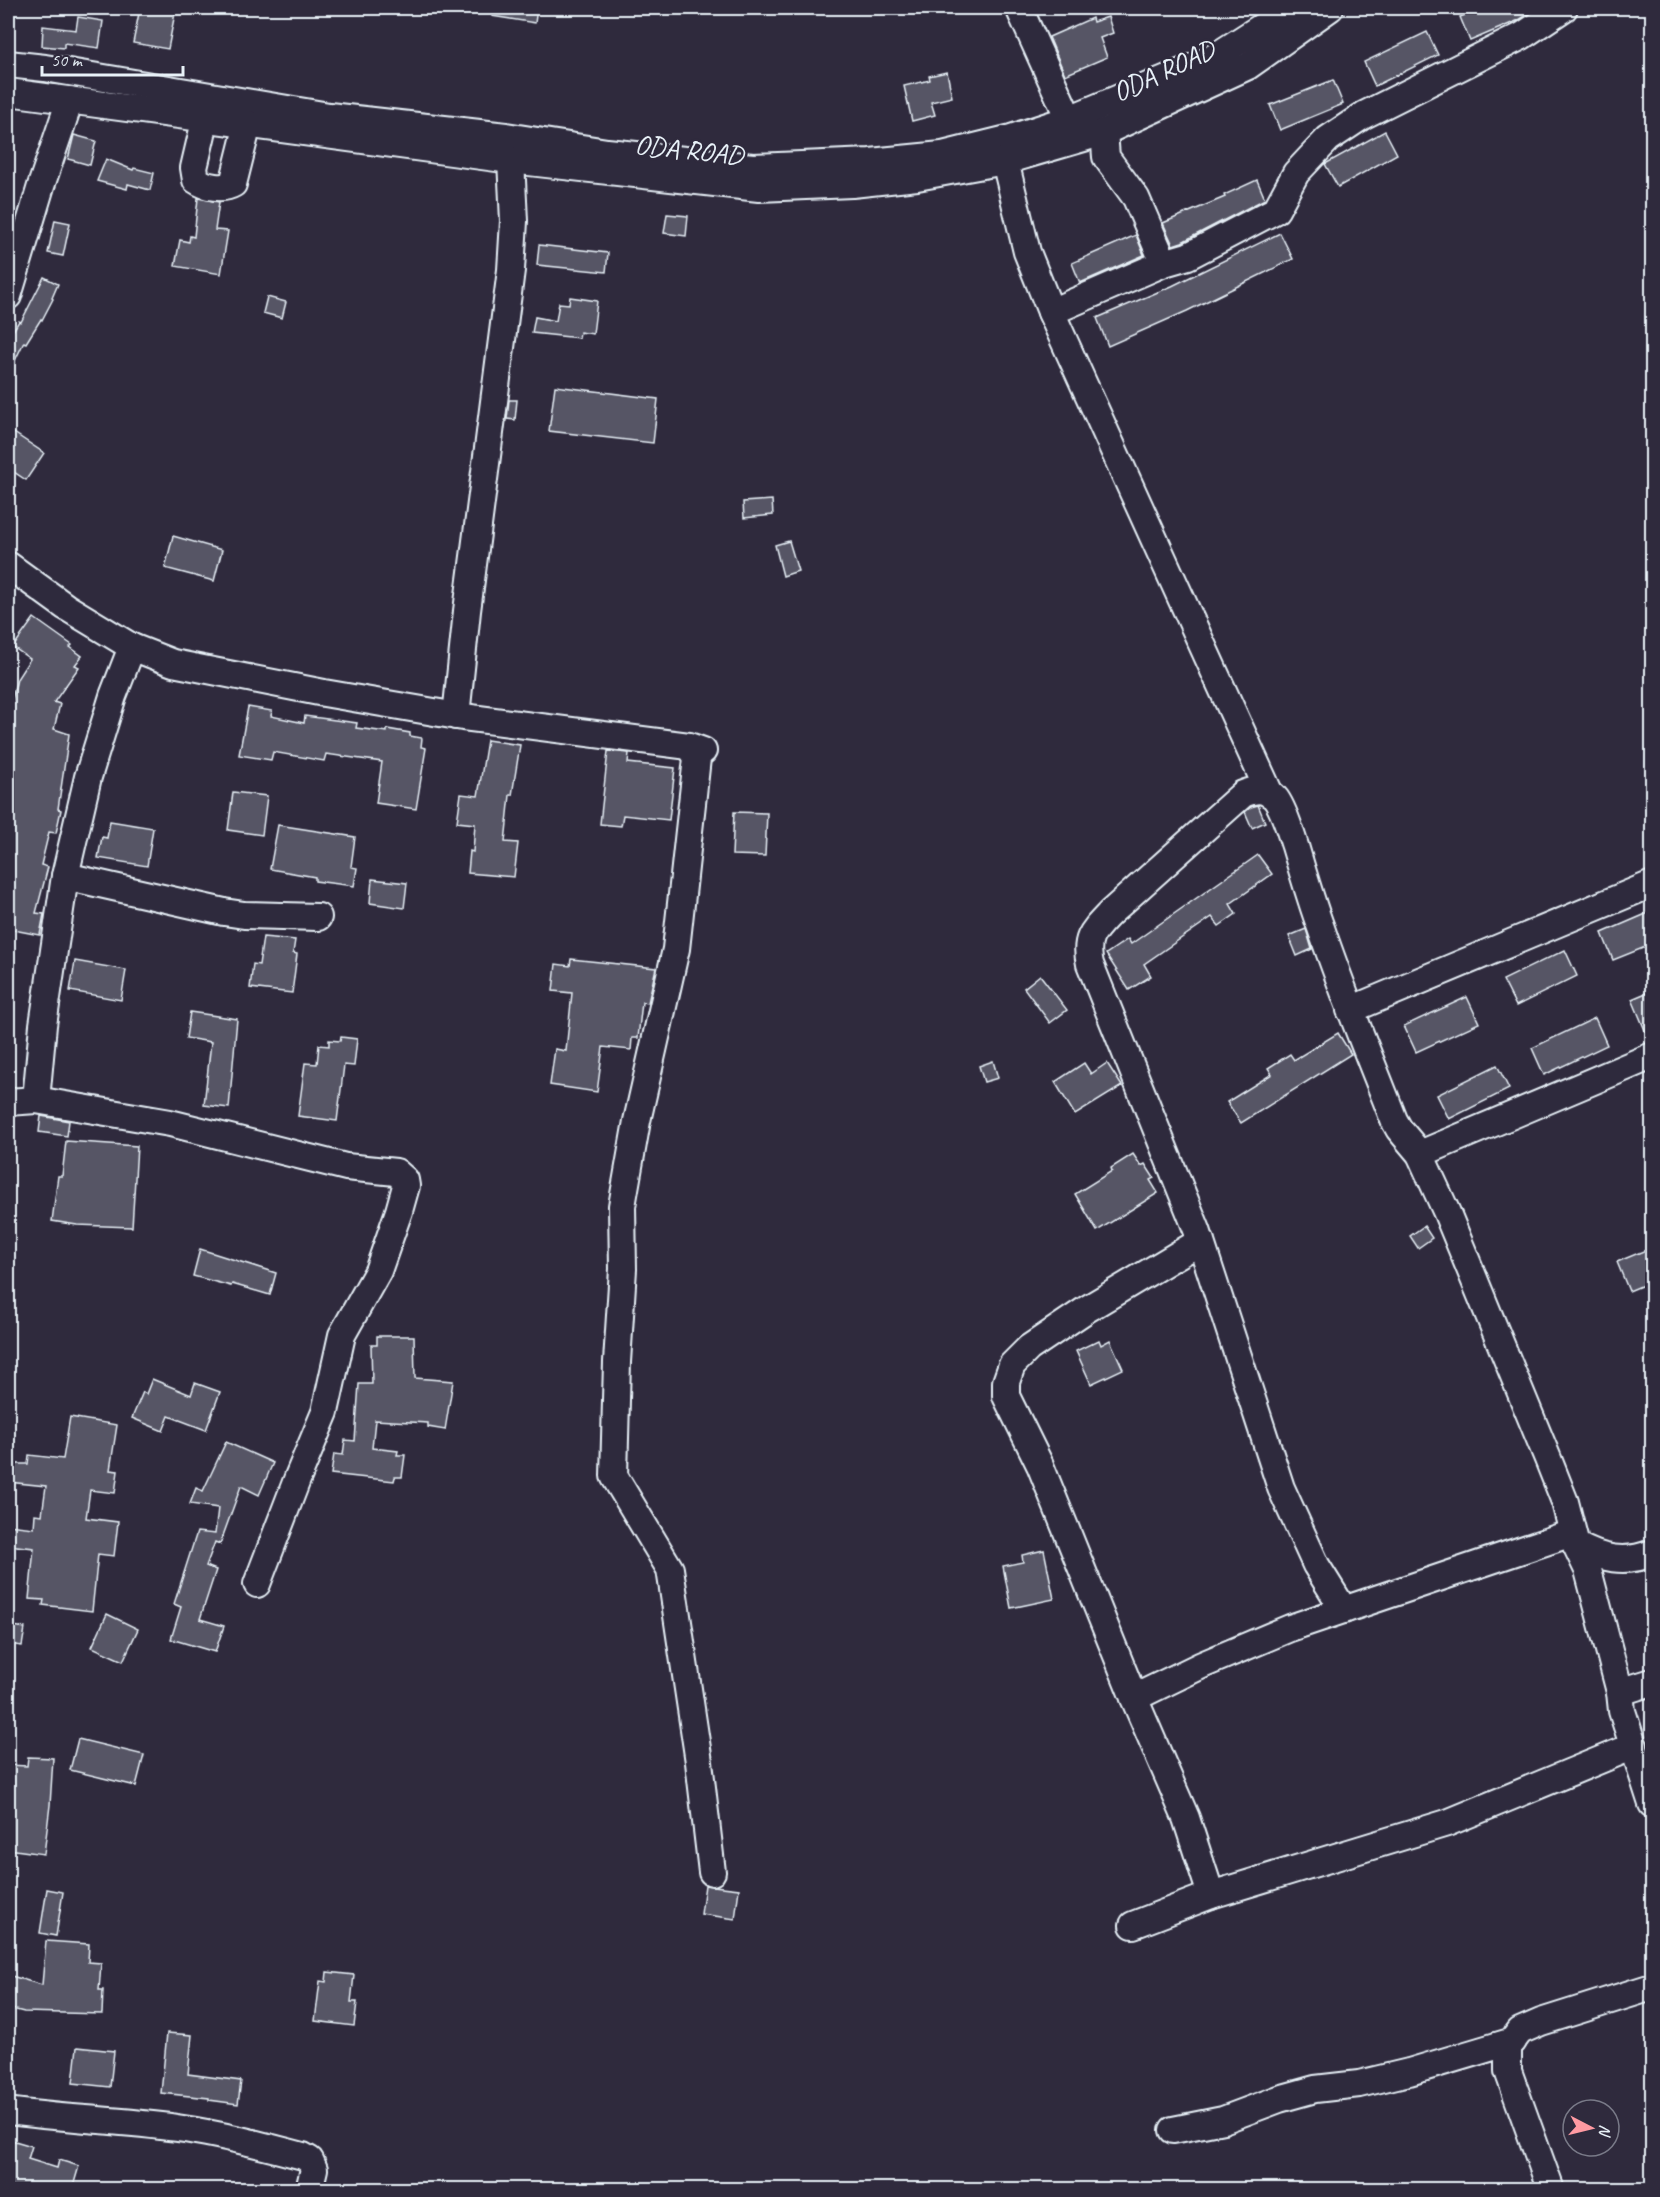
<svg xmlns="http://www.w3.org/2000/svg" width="1660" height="2197" font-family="Caveat,sans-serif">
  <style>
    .building { fill: #575565; stroke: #e8f1f8; stroke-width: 1.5 }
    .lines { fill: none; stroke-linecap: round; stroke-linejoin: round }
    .minor-casing { stroke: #e8f1f8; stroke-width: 30 }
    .minor { stroke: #2f2a3d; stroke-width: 26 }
    .labels { text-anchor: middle; stroke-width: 5; stroke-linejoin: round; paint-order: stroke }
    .street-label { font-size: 28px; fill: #e8f1f8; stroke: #2f2a3d }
  </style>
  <rect width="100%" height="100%" fill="#2f2a3d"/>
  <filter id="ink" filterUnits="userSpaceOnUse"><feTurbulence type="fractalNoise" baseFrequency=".0167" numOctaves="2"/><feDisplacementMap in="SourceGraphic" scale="12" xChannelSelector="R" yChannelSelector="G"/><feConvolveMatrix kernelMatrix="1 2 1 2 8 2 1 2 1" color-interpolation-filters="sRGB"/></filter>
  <g filter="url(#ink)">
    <g class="building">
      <polygon points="140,8 176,8 168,49 133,43"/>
      <polygon points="492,8 537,8 535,23 492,16"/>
      <polygon points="1482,8 1538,8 1519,20 1470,41 1460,17"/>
      <polygon points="78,17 103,21 99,48 64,43 64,48 42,46 43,26 76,30"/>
      <polygon points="1108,17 1113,33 1100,38 1107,57 1065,75 1049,37 1092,18 1093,22"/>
      <polygon points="1427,32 1438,55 1375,86 1364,62"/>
      <polygon points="947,72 952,97 931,102 935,115 912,121 904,86 930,80 929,76"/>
      <polygon points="1333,80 1343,104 1280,130 1270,105"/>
      <polygon points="1385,131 1397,154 1338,187 1325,164"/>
      <polygon points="74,135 96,141 90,165 68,159"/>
      <polygon points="106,159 133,170 134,168 154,173 150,190 128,184 127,189 97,181"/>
      <polygon points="1257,180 1265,199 1182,242 1173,245 1163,223 1225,197 1224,195"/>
      <polygon points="198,198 219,202 215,230 228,231 221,274 175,266 180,240 189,242 190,236 194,237"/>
      <polygon points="667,214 688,216 686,236 664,233"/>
      <polygon points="55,220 70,223 63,256 48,253"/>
      <polygon points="1280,233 1293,259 1187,311 1108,346 1097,318 1172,286"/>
      <polygon points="1136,235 1144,255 1080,283 1072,263"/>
      <polygon points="539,245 608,253 606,272 537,265"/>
      <polygon points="44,277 58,284 52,298 53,299 42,320 41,319 26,343 24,342 8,375 8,339 19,321 21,322"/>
      <polygon points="267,297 286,302 282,318 263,313"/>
      <polygon points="570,297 597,301 593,334 580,332 579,338 532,333 535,317 556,321 559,303 569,304"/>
      <polygon points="555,386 658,399 653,443 549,431"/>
      <polygon points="509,400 517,400 515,420 507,419"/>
      <polygon points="8,429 44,453 26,480 8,468"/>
      <polygon points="772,500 773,515 744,518 743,502"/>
      <polygon points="173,536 222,550 214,581 165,568"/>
      <polygon points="789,541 798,571 783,576 775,545"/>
      <polygon points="34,618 72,645 70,647 82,656 75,665 79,667 54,702 60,704 54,729 69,734 58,809 61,810 56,833 49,832 41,865 48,867 36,913 44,914 40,935 8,929 8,715 17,679 30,659 13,647"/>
      <polygon points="248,707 272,711 271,716 304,723 305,716 357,723 356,728 387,732 387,729 410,733 410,736 422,738 421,747 426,748 416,809 376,803 382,762 326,754 324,761 273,752 271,760 239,755"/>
      <polygon points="487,740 520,745 512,795 510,795 505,842 518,843 514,877 468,873 470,851 473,852 475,824 457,822 461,794 478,796"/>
      <polygon points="608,751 629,753 628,763 675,768 669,820 623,815 621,826 600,824"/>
      <polygon points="233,792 267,796 262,835 228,830"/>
      <polygon points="1258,805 1265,822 1252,828 1245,812 1251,807"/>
      <polygon points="734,812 767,813 765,856 732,855"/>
      <polygon points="110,821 153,828 147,866 98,858 102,837 107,838"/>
      <polygon points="278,825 355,837 351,867 357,868 354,886 315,881 315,877 270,869"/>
      <polygon points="1258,855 1272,874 1230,904 1236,914 1219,926 1212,917 1144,964 1151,976 1129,990 1106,954 1128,939 1131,944"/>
      <polygon points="372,879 407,883 404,908 370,903"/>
      <polygon points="1653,911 1653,944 1613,960 1602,933"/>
      <polygon points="1306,929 1312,949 1297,956 1289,936"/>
      <polygon points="263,937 295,940 293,953 297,954 292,993 250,988 253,964 259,965"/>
      <polygon points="1565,950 1577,976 1516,1006 1503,980"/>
      <polygon points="571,959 656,968 648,1003 642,1002 638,1038 632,1038 631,1050 603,1047 597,1092 550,1085 555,1049 566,1051 572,993 553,991 556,964 570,966"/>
      <polygon points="75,961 126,970 121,1000 70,991"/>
      <polygon points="1040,975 1067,1010 1050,1023 1024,988"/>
      <polygon points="1653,990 1653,1041 1650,1042 1632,999"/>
      <polygon points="1467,997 1479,1023 1416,1052 1404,1026"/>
      <polygon points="190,1012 237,1019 229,1108 204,1105 211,1042 186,1038"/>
      <polygon points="1595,1018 1607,1045 1544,1075 1532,1048"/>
      <polygon points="1338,1033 1351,1054 1241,1123 1227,1102 1272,1074 1268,1068 1290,1054 1294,1060"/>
      <polygon points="341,1037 357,1039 354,1066 344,1065 337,1121 298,1116 305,1063 317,1064 319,1045 329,1046 329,1040 340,1041"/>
      <polygon points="993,1061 998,1078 984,1082 979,1066"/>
      <polygon points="1084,1063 1091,1074 1107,1063 1122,1086 1075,1115 1055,1082"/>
      <polygon points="1497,1065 1509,1089 1449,1119 1437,1095"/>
      <polygon points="41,1116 69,1121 67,1136 39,1132"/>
      <polygon points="66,1141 137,1146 132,1227 77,1225 52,1221 58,1176 62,1176"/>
      <polygon points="1133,1154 1141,1166 1145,1164 1154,1178 1150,1180 1158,1193 1097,1231 1075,1194 1112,1171 1111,1168"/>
      <polygon points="1424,1226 1432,1238 1418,1248 1410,1236"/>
      <polygon points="1653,1247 1653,1281 1629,1291 1617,1262"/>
      <polygon points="200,1249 276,1273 270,1295 232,1284 231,1286 193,1276"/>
      <polygon points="377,1336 414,1336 415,1378 453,1381 445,1430 428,1427 428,1423 375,1420 372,1448 398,1451 397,1455 405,1455 402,1477 395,1477 394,1481 331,1474 334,1454 343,1455 345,1440 355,1441 359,1384 372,1384 371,1345 377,1345"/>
      <polygon points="1099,1340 1101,1345 1110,1340 1123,1369 1091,1384 1076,1351"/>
      <polygon points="152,1379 191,1395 195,1383 220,1392 206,1430 169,1416 163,1431 132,1418 143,1392 146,1394"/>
      <polygon points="70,1417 117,1425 110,1470 118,1471 115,1493 90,1490 86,1518 118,1522 114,1556 98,1554 92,1611 43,1605 44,1600 29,1599 34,1548 8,1545 8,1525 34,1528 35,1514 42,1515 46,1486 8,1482 9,1464 28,1464 29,1455 63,1459"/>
      <polygon points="226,1442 273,1463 259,1495 241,1486 220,1544 215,1542 206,1566 216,1570 200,1619 224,1626 215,1652 171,1639 181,1607 174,1604 197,1532 215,1534 218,1508 190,1504 196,1488 203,1491"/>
      <polygon points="1044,1550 1054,1599 1011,1608 1003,1566 1023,1562 1022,1555"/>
      <polygon points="107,1614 138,1629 123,1661 92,1647"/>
      <polygon points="8,1625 25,1628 22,1646 8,1644"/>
      <polygon points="78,1739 144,1755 136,1786 70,1770"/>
      <polygon points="28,1757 53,1758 50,1805 44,1854 8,1849 8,1765 27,1766"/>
      <polygon points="705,1885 739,1889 735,1919 701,1914"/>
      <polygon points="47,1889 63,1892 56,1936 40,1933"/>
      <polygon points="46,1941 89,1944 88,1962 101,1963 99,1990 103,1990 102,2014 24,2012 8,2008 8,1975 42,1985"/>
      <polygon points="327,1972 354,1975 351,2002 357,2002 354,2026 315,2021 320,1981 326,1982"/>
      <polygon points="167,2033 192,2035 188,2074 241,2081 238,2104 209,2100 209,2098 161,2093"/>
      <polygon points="77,2047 114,2051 110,2087 73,2083"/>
      <polygon points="8,2139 32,2146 28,2159 57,2168 59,2160 79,2166 72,2190 8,2190"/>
    </g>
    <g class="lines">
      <g class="minor-casing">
        <g id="minor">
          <polyline points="1019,8 1069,119"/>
          <polyline points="8,64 45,68 329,116 506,136 607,152 753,167 870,162 942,155 1011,138 1069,119 1210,60 1291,8"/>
          <polyline points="8,92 511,160 759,188 852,184 917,177 1005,161 1104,132 1248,66 1330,8"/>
          <path d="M206,117l-12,51 2,12c10,7 27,10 37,4l15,-60"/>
          <polyline points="1104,132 1106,157 1136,198 1164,263"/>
          <polyline points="1005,161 1027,252 1051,312 1270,794"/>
          <polyline points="8,296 41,186 70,100"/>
          <polyline points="1051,312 1164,263 1188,256 1276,210 1296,173 1328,139 1364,115 1522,36 1564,8"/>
          <polyline points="8,565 66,607 132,647 173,663 324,693 463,717 689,746 703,751 698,750"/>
          <polyline points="456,716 467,611 511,270 514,221 511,160"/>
          <polyline points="692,749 697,758 676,949 637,1121 622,1206 623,1269 617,1362 614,1476 670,1569 699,1762 712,1872"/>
          <polyline points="65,876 224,912 244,915 318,917"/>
          <polyline points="1350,1010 1652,884"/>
          <polyline points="36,1100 43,1025 65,876 88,777 113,696 132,647"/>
          <polyline points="8,1102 36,1100 170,1123 346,1167 396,1172 405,1180 406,1186 399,1211 378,1271 342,1335 325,1412 298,1477 257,1584"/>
          <polyline points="1420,1154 1652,1056"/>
          <polyline points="1201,1241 1087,1309 1029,1348 1012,1365 1006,1382 1006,1396 1040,1465 1134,1698 1186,1818 1211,1895"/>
          <path d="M1576,1545c25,14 49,19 76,8"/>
          <path d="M1344,1610l-28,-45 -35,-77 -84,-258 -107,-266c-6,-26 3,-33 20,-51l133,-119c11,-5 25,-6 33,5 9,13 14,32 19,47 8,27 16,55 26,82 22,65 48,128 73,192l5,9 21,25 27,59 101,246 17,43 11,43 12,25 32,122 2,19 30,93"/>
          <polyline points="1620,1692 1652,1682"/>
          <polyline points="1134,1698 1202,1665 1290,1628 1572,1533"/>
          <polyline points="1133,1925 1211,1895 1447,1823 1634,1746"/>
          <path d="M8,2111c56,8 113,9 169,17 43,6 85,17 126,28l7,4 4,9 -5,21"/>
          <polyline points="1173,2130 1223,2120 1279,2099 1315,2089 1359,2084 1409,2072 1513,2041"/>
          <polyline points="1551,2190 1508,2071 1508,2047 1520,2031 1541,2022 1652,1987"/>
        </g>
      </g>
      <use href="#minor" class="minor"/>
    </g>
  </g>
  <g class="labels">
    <g class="street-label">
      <text transform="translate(1163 70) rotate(-25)" y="10">ODA ROAD</text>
      <text transform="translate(689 149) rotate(6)" y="10">ODA ROAD</text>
    </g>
  </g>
  <rect width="1660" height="2197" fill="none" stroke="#2f2a3d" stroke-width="30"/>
  <rect x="15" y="15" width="1630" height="2167" fill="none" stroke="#e8f1f8" stroke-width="2" filter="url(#ink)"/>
  <g transform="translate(1591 2128) rotate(97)"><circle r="28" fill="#2f2a3d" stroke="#797a88" stroke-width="1.5"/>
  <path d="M0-4.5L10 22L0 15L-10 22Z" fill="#ff9aa2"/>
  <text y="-9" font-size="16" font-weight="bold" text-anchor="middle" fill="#e8f1f8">N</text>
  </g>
  <path d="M42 66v9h141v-9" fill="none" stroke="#e8f1f8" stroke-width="3"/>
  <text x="51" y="66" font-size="18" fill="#e8f1f8" stroke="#2f2a3d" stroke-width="4.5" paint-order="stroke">50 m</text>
</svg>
